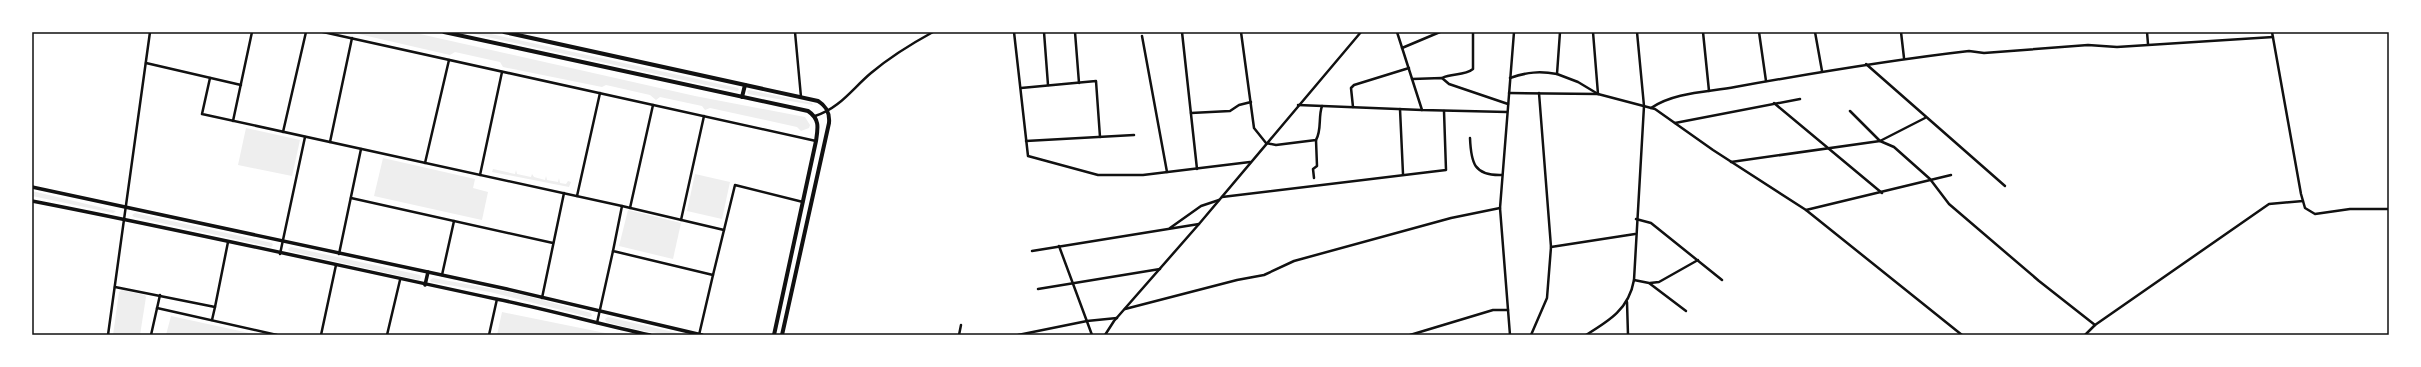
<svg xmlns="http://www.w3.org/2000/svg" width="2421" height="367" font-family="'Varela Round',sans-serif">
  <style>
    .green { fill: #eee }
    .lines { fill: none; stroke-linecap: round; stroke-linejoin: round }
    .minor { stroke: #111; stroke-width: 2.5 }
    .tertiary { stroke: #111; stroke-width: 3.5 }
    .secondary { stroke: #111; stroke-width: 4 }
    .neatline { fill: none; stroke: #111; stroke-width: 1.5 }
  </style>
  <rect width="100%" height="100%" fill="#fff"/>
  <g class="green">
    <polygon points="350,32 411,32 695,96 805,117 810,125 809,128 801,131 797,127 710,108 705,110 702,106 660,97 656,100 650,95 606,85 602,87 503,67 500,62 455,52 450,55"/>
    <polygon points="465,32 491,34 738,88 739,90 737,91 706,85"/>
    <polygon points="749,90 812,103 813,105 748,94 747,91"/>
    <polygon points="246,128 300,140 292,176 238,165"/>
    <polygon points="383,158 475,179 473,188 488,192 482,220 374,196"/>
    <polygon points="493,169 515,174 516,170 517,174 531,177 532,174 534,177 545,180 546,176 547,180 558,182 559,178 560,183 566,184 568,181 571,182 569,187 492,172"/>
    <polygon points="695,174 730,182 722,219 687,211"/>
    <polygon points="32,191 116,211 113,213 32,196"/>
    <polygon points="628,210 681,223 673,259 619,246"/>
    <polygon points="135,213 272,243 273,245 271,247 134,217 132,215"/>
    <polygon points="291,247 420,275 421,278 419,280 289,251 288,249"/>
    <polygon points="433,278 519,294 591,313 592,316 589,317 490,292 431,282 430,280"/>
    <polygon points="122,290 145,295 146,297 140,335 113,335 119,292"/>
    <polygon points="502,312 615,335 497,335"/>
    <polygon points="171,316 258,335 166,335"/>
    <path d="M608,317l78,18c-28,0 -53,-6 -80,-13l-1,-3z"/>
  </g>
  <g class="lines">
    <g class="minor">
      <polyline points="323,32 816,141"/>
      <polyline points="795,32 801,97"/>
      <polyline points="1014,32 1028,156 1098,175 1143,175 1250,162"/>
      <polyline points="1044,32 1048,85"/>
      <polyline points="1075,32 1079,83"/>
      <polyline points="1182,32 1197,169"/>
      <path d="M1241,32l13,96 12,15 10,2 40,-5c6,-10 2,-23 6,-34"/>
      <polyline points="1397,32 1422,110 1507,112"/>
      <polyline points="1560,32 1557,74 1578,82 1598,94"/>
      <polyline points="1593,32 1598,94"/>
      <polyline points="1703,32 1709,91"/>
      <polyline points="1759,32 1766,81"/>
      <polyline points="1815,32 1822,71"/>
      <polyline points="1901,32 1904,58"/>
      <polyline points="2147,32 2148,44"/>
      <polyline points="2272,32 2301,194 2305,208 2315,214 2350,209 2389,209"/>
      <polyline points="1142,36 1167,172"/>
      <polyline points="1402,48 1440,32"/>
      <polyline points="146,63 241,85"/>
      <polyline points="1866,64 2005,186"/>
      <polyline points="210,78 202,114 622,206 613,251 713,275 699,335"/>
      <path d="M1442,78c10,-5 22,-2 31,-9v-37"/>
      <path d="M1510,78c17,-6 30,-7 47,-4"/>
      <polyline points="1412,79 1442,78 1449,84 1508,104"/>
      <polyline points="1021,88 1096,81 1100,137"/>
      <polyline points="1509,93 1598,94 1655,109 1713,150 1806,210 1962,335"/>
      <polyline points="1774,103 1882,193"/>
      <polyline points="1298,105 1422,110"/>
      <polyline points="1353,107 1351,88 1354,85 1409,68"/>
      <path d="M1651,108c23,-16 57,-16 84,-21 78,-14 156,-27 234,-36l15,2 104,-8 29,2 156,-10"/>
      <polyline points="1400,109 1403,174"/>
      <polyline points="1850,111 1880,141 1894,147 1930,179 1949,204 2039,281 2095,325"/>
      <polyline points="1191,113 1230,111 1239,105 1251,102"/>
      <path d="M815,116c25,-8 37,-27 56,-43 19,-16 40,-29 62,-41"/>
      <polyline points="233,121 252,32"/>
      <polyline points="1675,123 1800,99"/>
      <polyline points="283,132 306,32"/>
      <path d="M1470,138c1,25 4,38 32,37"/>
      <polyline points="1026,141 1134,135"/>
      <polyline points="330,142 352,38"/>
      <polyline points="1731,162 1880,141 1925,118"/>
      <polyline points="425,163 449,60"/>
      <polyline points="480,175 502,72"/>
      <polyline points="1314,178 1313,169 1317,166 1316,140"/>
      <polyline points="577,196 600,93"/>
      <polyline points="1222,197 1446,170 1444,111"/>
      <polyline points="351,198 553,243"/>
      <polyline points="622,206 724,230"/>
      <polyline points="630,208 653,105"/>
      <polyline points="1806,210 1951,175"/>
      <polyline points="1636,219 1651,223 1722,280"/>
      <polyline points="681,220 704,116"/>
      <polyline points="1170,228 1201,206 1219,200"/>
      <polyline points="1059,246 1092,335"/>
      <polyline points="1551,247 1635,234"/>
      <polyline points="1032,251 1199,224"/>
      <polyline points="280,254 305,137"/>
      <polyline points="339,254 361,149"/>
      <polyline points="442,275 454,221"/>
      <polyline points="713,275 735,185 803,202"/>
      <polyline points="1634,280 1649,283 1686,311"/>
      <polyline points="1650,283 1659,282 1698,260"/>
      <polyline points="115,287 215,307 228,242"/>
      <polyline points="1038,289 1160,269"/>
      <polyline points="542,298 564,193"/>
      <polyline points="1627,302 1628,335"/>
      <polyline points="157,308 277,335"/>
      <polyline points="1125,309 1237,280 1264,275 1294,261 1451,218 1500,208"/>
      <polyline points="212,320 215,307"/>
      <polyline points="597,323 613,251"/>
      <polyline points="108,335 150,32"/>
      <polyline points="151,335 160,295"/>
      <polyline points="321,335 336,265"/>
      <polyline points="387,335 400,280"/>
      <polyline points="489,335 497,299"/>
      <polyline points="959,335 961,325"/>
      <polyline points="1018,335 1087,321 1117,318"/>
      <polyline points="1105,335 1114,321 1199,224 1361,32"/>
      <polyline points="1410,335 1493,310 1508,310"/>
      <polyline points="1510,335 1500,208 1514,32"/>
      <polyline points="1531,335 1547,298 1551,247 1539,93"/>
      <path d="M1586,335c23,-14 43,-26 48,-55l10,-174 -7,-74"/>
      <polyline points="2085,335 2095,325 2269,204 2303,201"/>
    </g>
    <g class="tertiary">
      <polyline points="32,187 507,289 702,335"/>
      <path d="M32,201c155,30 309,65 464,98 51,10 102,25 154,36"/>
      <polyline points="425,285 428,272"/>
    </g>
    <g class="secondary">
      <path d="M444,32l364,79c12,8 10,17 8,30l-42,194"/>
      <path d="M504,32l314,69c8,5 12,11 11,22l-47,212"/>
      <polyline points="742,97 745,85"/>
    </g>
  </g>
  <rect width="2421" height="367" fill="none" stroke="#ffffff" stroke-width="66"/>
  <rect x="33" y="33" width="2355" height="301" class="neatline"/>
</svg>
